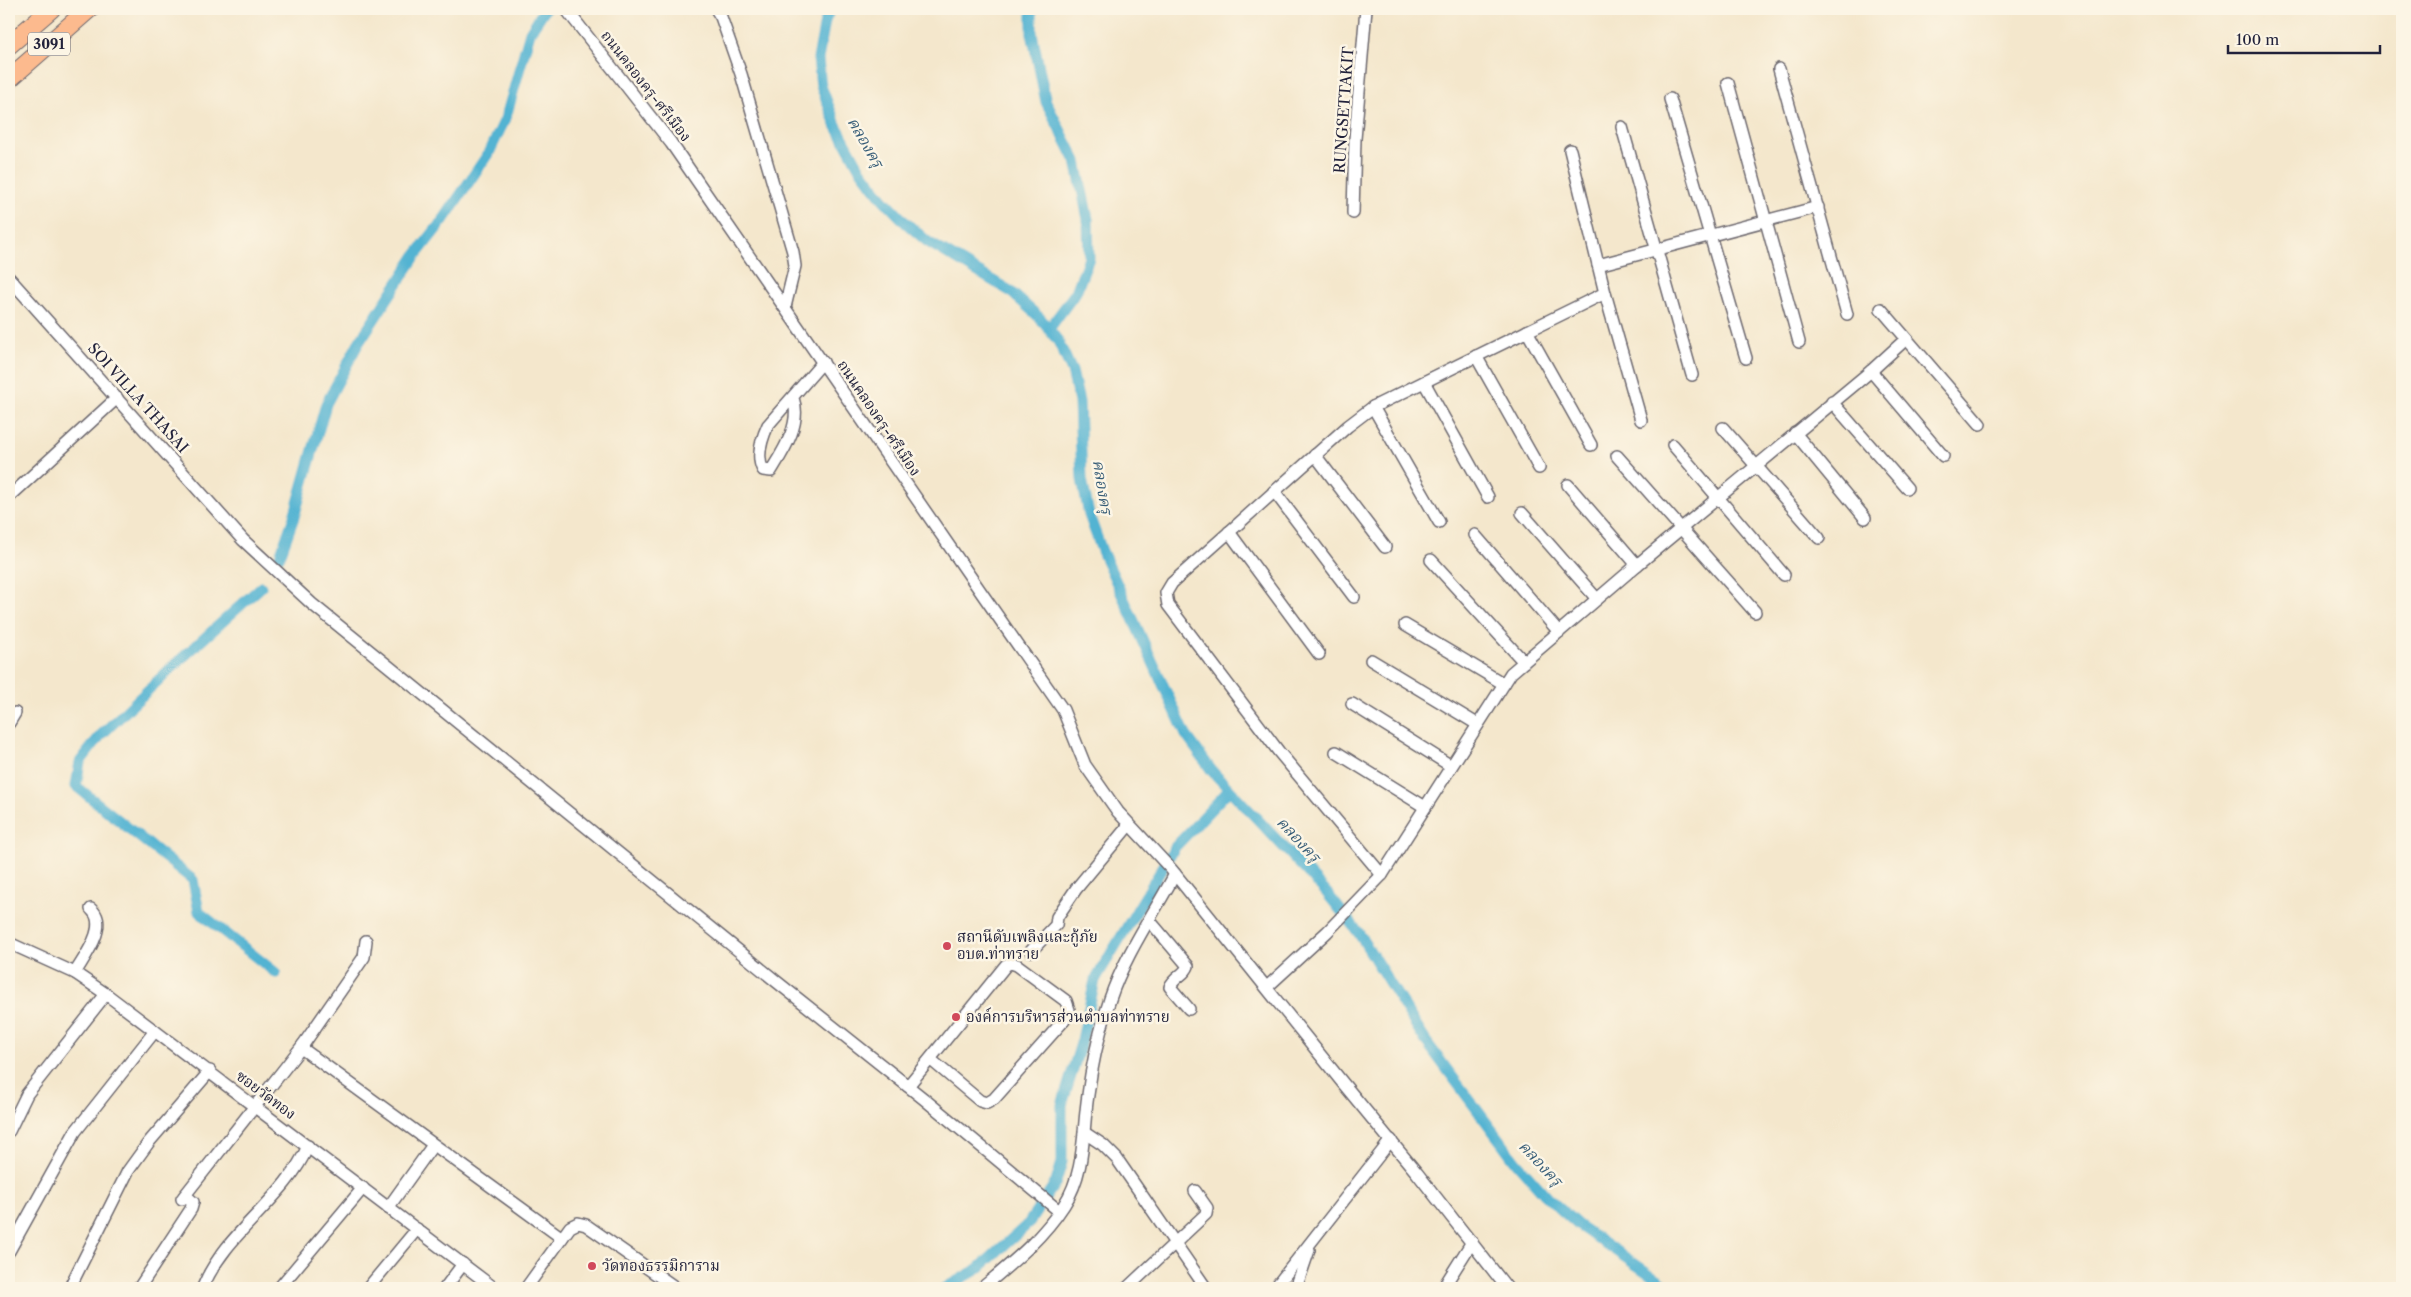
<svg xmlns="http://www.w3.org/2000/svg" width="2411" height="1297" font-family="'Libre Caslon Text','Noto Serif Thai',serif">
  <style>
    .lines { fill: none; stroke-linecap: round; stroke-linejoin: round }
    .canal { stroke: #53b3d2; stroke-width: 11 }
    .minor-casing { stroke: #6c676e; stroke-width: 14 }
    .primary-casing { stroke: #6c676e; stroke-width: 20 }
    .minor { stroke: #fff; stroke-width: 11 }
    .primary { stroke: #fcba8e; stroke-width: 18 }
    .poi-dot { fill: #d1495b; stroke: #fcf5e5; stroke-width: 2 }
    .labels { text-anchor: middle; stroke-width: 5; stroke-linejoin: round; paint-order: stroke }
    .shield { fill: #fcf5e5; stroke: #63616e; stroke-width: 1 }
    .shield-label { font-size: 14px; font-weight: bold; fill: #22223b }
    .street-label { font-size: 15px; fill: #22223b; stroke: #fcf5e5 }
    .poi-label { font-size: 15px; fill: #22223b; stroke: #fcf5e5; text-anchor: start }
    .water-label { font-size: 16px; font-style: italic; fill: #365c77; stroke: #fcf5e5 }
  </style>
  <rect width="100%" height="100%" fill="#fcf5e5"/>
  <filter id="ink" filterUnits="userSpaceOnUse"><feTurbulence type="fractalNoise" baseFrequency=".02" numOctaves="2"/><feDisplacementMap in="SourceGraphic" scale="10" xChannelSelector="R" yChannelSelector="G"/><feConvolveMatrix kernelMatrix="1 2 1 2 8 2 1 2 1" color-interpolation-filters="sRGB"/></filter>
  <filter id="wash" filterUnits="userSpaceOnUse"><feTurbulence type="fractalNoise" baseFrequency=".0096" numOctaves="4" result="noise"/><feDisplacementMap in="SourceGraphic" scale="20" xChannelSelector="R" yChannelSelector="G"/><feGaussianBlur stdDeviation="1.12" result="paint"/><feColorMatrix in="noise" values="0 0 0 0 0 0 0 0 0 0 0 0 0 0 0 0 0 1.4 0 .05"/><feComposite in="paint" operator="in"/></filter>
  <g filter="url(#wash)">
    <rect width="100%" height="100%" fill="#f4e7cc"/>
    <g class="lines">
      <g class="canal">
        <polyline points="830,9 825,21 818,59 821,86 836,125 860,169 883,199 906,223 928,242 1010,291 1040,318 1058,341 1072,371 1079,402 1082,479 1089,515 1102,551 1186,735 1212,771 1326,892 1358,932 1425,1040 1516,1162 1547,1197 1578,1225 1670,1288"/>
        <polyline points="1032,9 1032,33 1046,102 1076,161 1088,219 1089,258 1076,292 1049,329"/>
        <polyline points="280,556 294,517 326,404 358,344 416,255 444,219 490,151 506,117 530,32 545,9"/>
        <polyline points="261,587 169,670 100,736 80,762 76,786 193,880 199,912 276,973"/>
        <polyline points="945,1288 978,1269 1028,1224 1056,1182 1062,1162 1062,1105 1082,1040 1095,980 1175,847 1229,790"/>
      </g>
    </g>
  </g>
  <g filter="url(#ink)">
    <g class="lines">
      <g class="minor-casing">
        <g id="minor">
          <polyline points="566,9 671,143 983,595 1063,710 1085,765 1118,812 1171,869 1342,1082 1417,1173 1507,1288"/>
          <polyline points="716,9 721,17 741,74 793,252 795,266 785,307"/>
          <polyline points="1779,69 1847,314"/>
          <polyline points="1728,83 1799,342"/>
          <polyline points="1670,99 1746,358"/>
          <polyline points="1622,127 1692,375"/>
          <polyline points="1570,150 1605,293 1641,420"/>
          <polyline points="1353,213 1355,139 1366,9"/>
          <polyline points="1598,265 1818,207"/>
          <polyline points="9,278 243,540 312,604 777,982 924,1099 1059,1211"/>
          <polyline points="1881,309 1980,424"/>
          <polyline points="1527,331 1591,445"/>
          <polyline points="1476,356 1539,468"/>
          <polyline points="1871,371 1943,456"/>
          <polyline points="1424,382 1488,497"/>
          <path d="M793,398c9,25 -9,52 -22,73l-8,-1c-7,-13 -1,-32 5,-45l55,-63"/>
          <polyline points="1832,402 1907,488"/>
          <polyline points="1373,407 1439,522"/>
          <polyline points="1723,428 1819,538"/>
          <polyline points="1795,433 1865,518"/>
          <polyline points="1673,445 1784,575"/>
          <polyline points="1315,455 1385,547"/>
          <polyline points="1617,456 1755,612"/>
          <polyline points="1274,491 1354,597"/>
          <polyline points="9,497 117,398"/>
          <polyline points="1522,513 1597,599"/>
          <polyline points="1229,532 1319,654"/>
          <polyline points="1475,535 1559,632"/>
          <polyline points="1431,560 1524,662"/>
          <polyline points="1637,565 1871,371 1906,339"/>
          <polyline points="1405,625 1504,684"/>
          <polyline points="1371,660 1477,724"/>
          <polyline points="1352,704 1451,766"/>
          <polyline points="9,723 15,713"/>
          <polyline points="1336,752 1425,807"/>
          <polyline points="1382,875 1279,752 1168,605 1166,593 1172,583 1348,426 1373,407 1605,293"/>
          <path d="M1150,921l38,45c-3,9 -14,11 -18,21l19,22"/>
          <polyline points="366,941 364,957 303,1045 304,1050 562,1238"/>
          <polyline points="9,943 75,973 106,994 494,1288"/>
          <polyline points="1031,951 1056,925 1057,917 1076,889 1129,825"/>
          <path d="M75,973c9,-16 35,-48 16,-64"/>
          <polyline points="1267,987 1327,932 1382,875 1511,673 1637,565 1568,485"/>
          <path d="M908,1086c33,-41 66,-81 98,-121l5,-2 6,2 49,36 3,9 -3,8 -72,81 -7,4 -7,-2 -50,-42"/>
          <polyline points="9,1131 27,1094 106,994"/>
          <polyline points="1085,1133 1103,1145 1117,1159 1206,1288"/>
          <polyline points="182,1199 303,1045"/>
          <polyline points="388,1208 433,1145"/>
          <polyline points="9,1251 75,1132 155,1031"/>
          <polyline points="72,1283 128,1171 149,1142 210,1071"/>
          <path d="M203,1287c23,-56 82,-87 105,-141"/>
          <polyline points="139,1288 191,1209 193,1202 185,1195"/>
          <polyline points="279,1288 363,1188"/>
          <polyline points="368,1288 417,1229"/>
          <polyline points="445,1288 463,1264"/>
          <polyline points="526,1288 570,1227 578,1223 586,1225 676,1288"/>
          <path d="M982,1288c31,-26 60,-49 82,-83 22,-34 18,-72 24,-110 4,-33 12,-65 22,-96 15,-44 43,-84 65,-125"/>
          <polyline points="1127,1288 1206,1214 1207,1208 1195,1191"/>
          <polyline points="1275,1288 1391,1140"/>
          <polyline points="1296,1288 1309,1250"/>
          <polyline points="1443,1288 1472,1242"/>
        </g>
      </g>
      <g class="primary-casing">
        <g id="primary">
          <polyline points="9,45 51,9"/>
          <polyline points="9,79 89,9"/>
        </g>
      </g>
      <use href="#minor" class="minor"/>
      <use href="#primary" class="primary"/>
    </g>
  </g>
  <g class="poi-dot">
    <circle cx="947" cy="946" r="5"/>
    <circle cx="956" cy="1017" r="5"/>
    <circle cx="592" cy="1266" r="5"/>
  </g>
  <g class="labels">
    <rect class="shield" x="28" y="32.5" width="42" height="23" rx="4"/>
    <g class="shield-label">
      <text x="49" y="49">3091</text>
    </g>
    <g class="street-label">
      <text transform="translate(646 86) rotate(52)" y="5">ถนนคลองครุ-ศรีเมือง</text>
      <text transform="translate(1344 110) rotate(-86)" y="5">RUNGSETTAKIT</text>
      <text transform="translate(138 398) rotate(48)" y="5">SOI VILLA THASAI</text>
      <text transform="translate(879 418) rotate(56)" y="5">ถนนคลองครุ-ศรีเมือง</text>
      <text transform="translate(266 1095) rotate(37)" y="5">ซอยวัดทอง</text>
    </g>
    <g class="poi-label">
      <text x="957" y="942">สถานีดับเพลิงและกู้ภัย<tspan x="957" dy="17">อบต.ท่าทราย</tspan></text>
      <text x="966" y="1022">องค์การบริหารส่วนตำบลท่าทราย</text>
      <text x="602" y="1271">วัดทองธรรมิการาม</text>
    </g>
    <g class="water-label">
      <text transform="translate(866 142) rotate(60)" y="6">คลองครุ</text>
      <text transform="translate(1103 487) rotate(81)" y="6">คลองครุ</text>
      <text transform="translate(1299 839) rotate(47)" y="6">คลองครุ</text>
      <text transform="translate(1541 1163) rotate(47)" y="6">คลองครุ</text>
    </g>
  </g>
  <rect width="2411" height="1297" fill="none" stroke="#fcf5e5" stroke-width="30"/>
  <path d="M2228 45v8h152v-8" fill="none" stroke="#22223b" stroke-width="2.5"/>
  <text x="2236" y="45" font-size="15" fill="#22223b" stroke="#fcf5e5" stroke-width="4" paint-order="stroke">100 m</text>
</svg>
